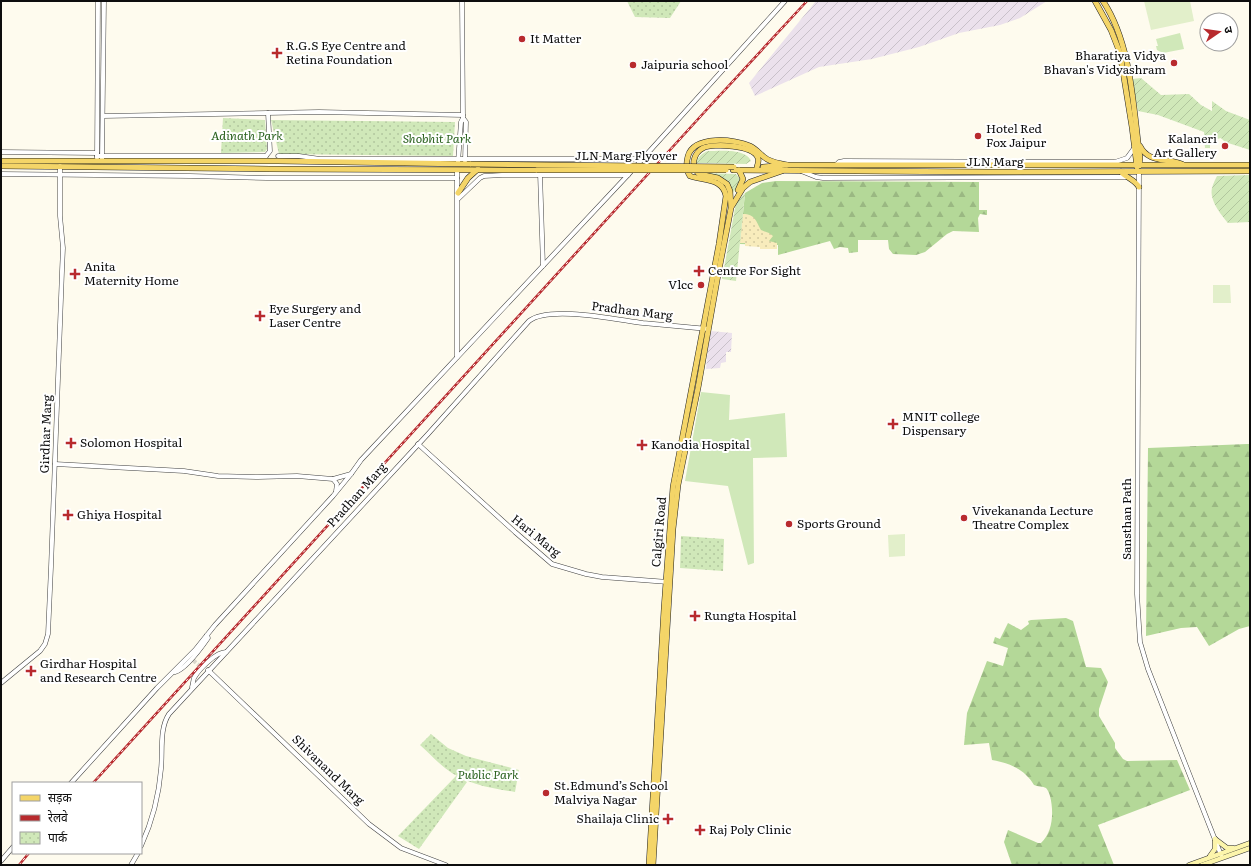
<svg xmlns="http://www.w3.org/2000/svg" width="1251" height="866" font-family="Literata,'Noto Sans Devanagari',serif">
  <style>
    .industrial { fill: url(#industrial-furrows) }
    .grass { fill: #d0e8b9 }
    .forest { fill: url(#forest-firs) }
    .sand { fill: url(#sand-dots) }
    .park { fill: url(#park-dots) }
    .garden { fill: url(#garden-furrows) }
    .pitch { fill: #e2efca }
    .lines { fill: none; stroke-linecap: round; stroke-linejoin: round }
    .tertiary-tunnel { stroke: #dad7cc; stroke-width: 4; stroke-dasharray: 4 2; stroke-linecap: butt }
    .tertiary-casing { stroke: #404040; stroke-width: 5 }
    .secondary-casing { stroke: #2f2f2f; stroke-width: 5.5 }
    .primary-casing { stroke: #1e1e1e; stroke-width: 6 }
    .tertiary { stroke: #fff; stroke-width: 4 }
    .secondary { stroke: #fcf5ab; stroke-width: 4.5 }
    .primary { stroke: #f4d568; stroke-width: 5 }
    .rail-casing { stroke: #b82a2e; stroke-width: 2.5 }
    .rail { stroke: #fff; stroke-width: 1; stroke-dasharray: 3; stroke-linecap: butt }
    .primary-bridge-casing { stroke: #1e1e1e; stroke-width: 6; stroke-linecap: butt }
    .primary-bridge { stroke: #f4d568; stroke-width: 5 }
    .poi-dot { fill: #b82a2e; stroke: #fff; stroke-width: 1.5 }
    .labels { text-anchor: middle; stroke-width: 4; stroke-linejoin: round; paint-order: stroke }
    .poi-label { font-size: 12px; fill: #0d0d0d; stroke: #fff; text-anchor: start }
    .park-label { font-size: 12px; font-style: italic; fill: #2c6320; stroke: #fff }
    .street-label { font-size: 12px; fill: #0d0d0d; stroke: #fff }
  </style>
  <defs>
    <pattern id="industrial-furrows" width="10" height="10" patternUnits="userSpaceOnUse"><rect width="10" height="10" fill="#ebe1ec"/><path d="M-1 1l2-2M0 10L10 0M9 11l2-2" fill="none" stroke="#c8c0c9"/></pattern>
    <pattern id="forest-firs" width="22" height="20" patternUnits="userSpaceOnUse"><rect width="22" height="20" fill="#b4d898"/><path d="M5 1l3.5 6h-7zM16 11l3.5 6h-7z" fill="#9ab882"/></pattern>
    <pattern id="sand-dots" width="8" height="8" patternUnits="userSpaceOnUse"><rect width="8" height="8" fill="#f8ecbc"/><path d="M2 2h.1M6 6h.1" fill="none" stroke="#d3c9a0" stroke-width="1.8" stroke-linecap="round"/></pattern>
    <pattern id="park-dots" width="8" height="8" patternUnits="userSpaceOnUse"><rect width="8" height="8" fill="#d0e8b9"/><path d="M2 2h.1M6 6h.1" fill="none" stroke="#b1c69e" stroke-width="1.8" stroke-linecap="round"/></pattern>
    <pattern id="garden-furrows" width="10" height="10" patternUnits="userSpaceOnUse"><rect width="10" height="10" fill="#d0e8b9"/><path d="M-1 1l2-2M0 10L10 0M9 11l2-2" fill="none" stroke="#b1c69e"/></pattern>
  </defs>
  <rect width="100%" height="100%" fill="#fefbee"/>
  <g class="industrial">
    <polygon points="816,1 1047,1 1020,18 1000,25 959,33 919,47 872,59 819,67 755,96 749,83"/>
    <polygon points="711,331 732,333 731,352 726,352 726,362 721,363 720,368 706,369 708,347"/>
  </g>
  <g class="grass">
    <polygon points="1180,33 1184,49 1163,53 1157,50 1156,46 1158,46 1156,39"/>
    <polygon points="701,392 730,395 729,420 785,413 787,457 753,458 754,563 748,565 728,486 685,481"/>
  </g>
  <g class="forest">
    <polygon points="776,181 979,182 979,210 987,210 987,215 980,214 978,218 979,232 953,231 947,234 925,252 916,255 893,254 889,249 888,240 858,240 858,252 849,253 848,248 840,247 834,249 830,241 778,255 778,245 740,244 745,193 762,183"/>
    <polygon points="1247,444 1250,444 1250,626 1239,629 1209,646 1197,627 1181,628 1146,636 1148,448"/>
    <path d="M1066,618l7,3 13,46 15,1 7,14 -9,27v7l16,27v5l8,11 4,2 50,-1 13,30 -92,35 16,40h-102l-8,-23 4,-12 30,13h3c12,-11 13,-31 9,-47 -1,-3 -2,-6 -4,-8 -3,-2 -8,-1 -12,-3 -9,-16 -25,-22 -42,-25l-3,-17 -25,2 3,-32 20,-52 16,5 5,-18 -15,-5 2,-6 5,2 8,-16 13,7 8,-6 -1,-3 3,-1z"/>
  </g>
  <path class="sand" d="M743,214c12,0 13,7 18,16l8,3 4,3 -4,5 8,2v6h-17v-2l-15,-1v-3h-5z"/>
  <g class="park">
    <polygon points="627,1 681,1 670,18 635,17"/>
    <polygon points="223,118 265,120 267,149 265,152 221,153"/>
    <polygon points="271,120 455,122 453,156 279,154"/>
    <polygon points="681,536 724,539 723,571 680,568"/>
    <path d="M431,734l17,14 18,8 53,14 -4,22c-25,-4 -50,-8 -70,-24 -9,-7 -17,-16 -25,-23z"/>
    <polygon points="456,776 467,782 419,849 398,836"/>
  </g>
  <g class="garden">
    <polygon points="1141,78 1161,95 1189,94 1201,105 1212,111 1212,101 1226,111 1250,120 1250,150 1225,142 1221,138 1217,139 1210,144 1210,148 1205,148 1204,132 1158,115 1138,111 1132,79"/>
    <path d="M708,151c11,0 38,-3 43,10l-5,3 -50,-1c2,-6 6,-10 12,-12z"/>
    <polygon points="698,173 736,174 741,180 733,193 728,182"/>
    <path d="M1250,175v47l-22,1c-7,-8 -19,-23 -16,-35 1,-4 3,-8 5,-12z"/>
    <polygon points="745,193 736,281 722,279 736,203"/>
  </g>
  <g class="pitch">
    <polygon points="1144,1 1190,1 1194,21 1151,30"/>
    <polygon points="1213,285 1230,285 1231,303 1213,303"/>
    <polygon points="905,534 905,556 889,557 888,535"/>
  </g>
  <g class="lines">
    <polyline class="tertiary-tunnel" points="193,660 201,667"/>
    <g class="tertiary-casing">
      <g id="tertiary">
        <polyline points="103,116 319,112 463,115"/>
        <polyline points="463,118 466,122 465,161"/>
        <polyline points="1,152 97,153"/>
        <polyline points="97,156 266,156"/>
        <polyline points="266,156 270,151 268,113"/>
        <polyline points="278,156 299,156 320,159 643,159"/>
        <polyline points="97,158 98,1"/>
        <polyline points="102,159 104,1"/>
        <polyline points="458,162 461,122 463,118 462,1"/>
        <polyline points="836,165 839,162 844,161 1115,162 1127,158 1135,147"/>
        <polyline points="457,170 457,357"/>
        <polyline points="801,171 816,177 823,178 1126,177"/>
        <polyline points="1139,172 1137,594 1140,642 1148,669 1221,855"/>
        <polyline points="540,173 543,266"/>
        <polyline points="1,174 190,176 267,178 457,178"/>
        <polyline points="458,199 480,178 484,176 502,175 628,175"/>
        <polyline points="418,444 515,532 552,564 586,574 602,577 668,582"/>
        <polyline points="55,464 184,471 218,476 258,477 297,476 333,479 351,474 361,460 628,175 785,1"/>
        <polyline points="333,479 337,484 336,491"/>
        <polyline points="208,670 369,824 401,848 446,865"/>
        <path d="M175,672c11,-3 26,-24 33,-34l-1,-3"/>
        <polyline points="1,683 40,651 45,644 48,634 51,567 62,271 63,248 60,216 60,166"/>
        <path d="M192,687c1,-3 1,-6 2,-9 5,-9 22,-26 32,-26"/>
        <polyline points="71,783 157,688 195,650 215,625 333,496 351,474"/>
        <path d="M141,846c11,-24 18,-51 20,-77 2,-18 -2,-40 8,-55l259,-280 101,-113c20,-16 89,-1 114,2 22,2 43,4 65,6"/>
        <polyline points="1,861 13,847"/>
        <polyline points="131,865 138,853"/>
      </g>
    </g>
    <g class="secondary-casing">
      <g id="secondary">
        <polyline points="1215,839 1227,848 1233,848"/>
        <polyline points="1210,856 1215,849 1215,839"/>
        <polyline points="1189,865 1250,843"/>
        <polyline points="1202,865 1250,848"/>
      </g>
    </g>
    <g class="primary-casing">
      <g id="primary">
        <polyline points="1095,1 1111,30 1120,53 1132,127 1137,167"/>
        <path d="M1103,1c29,44 30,106 37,157l-1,8"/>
        <path d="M1140,146c8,17 27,12 42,18"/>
        <polyline points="1,161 278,161 471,164"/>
        <polyline points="1,166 270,169 537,170"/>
        <polyline points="763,167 787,165 1250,165"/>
        <polyline points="733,170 988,172 1250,171"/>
        <path d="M1121,172c6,6 14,8 18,15"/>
        <polyline points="738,190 743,179 739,170"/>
        <polyline points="458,193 468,178 478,169"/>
        <polyline points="732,206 743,188 750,182 782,171"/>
        <path d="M649,865l15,-256 9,-122 46,-243 7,-48c-3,-18 -22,-15 -36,-20 -4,-6 -4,-13 -2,-20 6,-21 47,-17 62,-10 6,3 9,7 14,11 7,6 15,6 23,8"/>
        <path d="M653,865l20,-336 5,-44 20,-97 20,-113 13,-67 -1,-17 -3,-7 -9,-6 -19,-4c-4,-4 -6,-9 -5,-14 1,-5 5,-10 9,-12 10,-5 51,-3 55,10 1,3 0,6 -1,9"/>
      </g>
    </g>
    <use href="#tertiary" class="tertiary"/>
    <use href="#secondary" class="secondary"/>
    <use href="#primary" class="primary"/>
    <g class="rail-casing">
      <g id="rail">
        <polyline points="93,783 710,106 807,1"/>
        <polyline points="19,865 29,853"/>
      </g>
    </g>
    <use href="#rail" class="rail"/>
    <g class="primary-bridge-casing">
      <g id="primary-bridge">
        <polyline points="471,164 734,167"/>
        <polyline points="537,170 726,170"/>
      </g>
    </g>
    <use href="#primary-bridge" class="primary-bridge"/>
  </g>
  <g class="poi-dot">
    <circle cx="522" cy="39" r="4"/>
    <path d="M275 47h4v4h4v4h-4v4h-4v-4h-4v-4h4z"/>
    <circle cx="1174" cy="63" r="4"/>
    <circle cx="633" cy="65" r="4"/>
    <circle cx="978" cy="136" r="4"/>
    <circle cx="1225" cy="146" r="4"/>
    <path d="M697 265h4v4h4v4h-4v4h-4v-4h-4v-4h4z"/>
    <path d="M73 268h4v4h4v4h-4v4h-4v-4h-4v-4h4z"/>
    <circle cx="701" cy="285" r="4"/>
    <path d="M258 310h4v4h4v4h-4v4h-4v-4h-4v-4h4z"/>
    <path d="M891 418h4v4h4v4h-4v4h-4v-4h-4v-4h4z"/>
    <path d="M69 437h4v4h4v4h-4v4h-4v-4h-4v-4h4z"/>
    <path d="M640 439h4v4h4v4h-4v4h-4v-4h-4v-4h4z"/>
    <path d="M66 509h4v4h4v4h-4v4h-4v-4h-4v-4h4z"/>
    <circle cx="964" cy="518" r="4"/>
    <circle cx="789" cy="524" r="4"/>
    <path d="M693 610h4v4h4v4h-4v4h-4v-4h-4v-4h4z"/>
    <path d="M29 665h4v4h4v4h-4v4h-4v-4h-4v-4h4z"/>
    <circle cx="546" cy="793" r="4"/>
    <path d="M666 813h4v4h4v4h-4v4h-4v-4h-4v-4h4z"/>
    <path d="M698 824h4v4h4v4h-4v4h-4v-4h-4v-4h4z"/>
  </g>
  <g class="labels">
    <g class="poi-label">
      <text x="530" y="43">It Matter</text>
      <text x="286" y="50">R.G.S Eye Centre and<tspan x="286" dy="14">Retina Foundation</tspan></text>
      <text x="1166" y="60" text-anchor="end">Bharatiya Vidya<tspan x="1166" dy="14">Bhavan's Vidyashram</tspan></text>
      <text x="641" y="69">Jaipuria school</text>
      <text x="986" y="133">Hotel Red<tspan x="986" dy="14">Fox Jaipur</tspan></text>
      <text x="1217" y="143" text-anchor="end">Kalaneri<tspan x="1217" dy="14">Art Gallery</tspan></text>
      <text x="84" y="271">Anita<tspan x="84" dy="14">Maternity Home</tspan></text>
      <text x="708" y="275">Centre For Sight</text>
      <text x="693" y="289" text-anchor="end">Vlcc</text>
      <text x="269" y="313">Eye Surgery and<tspan x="269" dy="14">Laser Centre</tspan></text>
      <text x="902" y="421">MNIT college<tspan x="902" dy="14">Dispensary</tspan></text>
      <text x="80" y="447">Solomon Hospital</text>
      <text x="651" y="449">Kanodia Hospital</text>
      <text x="972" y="515">Vivekananda Lecture<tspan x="972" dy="14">Theatre Complex</tspan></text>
      <text x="77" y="519">Ghiya Hospital</text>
      <text x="797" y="528">Sports Ground</text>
      <text x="704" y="620">Rungta Hospital</text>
      <text x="40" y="668">Girdhar Hospital<tspan x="40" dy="14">and Research Centre</tspan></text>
      <text x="554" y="790">St.Edmund’s School<tspan x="554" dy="14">Malviya Nagar</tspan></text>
      <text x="659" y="823" text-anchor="end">Shailaja Clinic</text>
      <text x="709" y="834">Raj Poly Clinic</text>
    </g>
    <g class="park-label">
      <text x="247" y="140">Adinath Park</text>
      <text x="437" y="143">Shobhit Park</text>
      <text x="488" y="779">Public Park</text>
    </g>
    <g class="street-label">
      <text x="626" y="160">JLN Marg Flyover</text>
      <text x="995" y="166">JLN Marg</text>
      <text transform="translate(632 311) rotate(7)" y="4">Pradhan Marg</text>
      <text transform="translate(46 434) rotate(-88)" y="4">Girdhar Marg</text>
      <text transform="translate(357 495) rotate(-48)" y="4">Pradhan Marg</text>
      <text transform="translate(1127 519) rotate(-90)" y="4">Sansthan Path</text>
      <text transform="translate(659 532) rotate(-85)" y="4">Calgiri Road</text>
      <text transform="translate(536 536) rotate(39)" y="4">Hari Marg</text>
      <text transform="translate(328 770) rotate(44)" y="4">Shivanand Marg</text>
    </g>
  </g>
  <rect width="1251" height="866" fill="none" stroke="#0d0d0d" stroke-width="4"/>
  <rect x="12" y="782" width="130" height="72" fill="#ffffff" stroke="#9e9e9e"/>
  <rect x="20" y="795" width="20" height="6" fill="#f4d568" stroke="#9e9e9e"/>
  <text x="48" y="802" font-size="12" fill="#0d0d0d">सड़क</text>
  <rect x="20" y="815" width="20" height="6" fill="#b82a2e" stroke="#9e9e9e"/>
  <text x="48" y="822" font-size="12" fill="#0d0d0d">रेलवे</text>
  <rect x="20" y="832" width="20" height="12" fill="url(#park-dots)" stroke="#9e9e9e"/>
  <text x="48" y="842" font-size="12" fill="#0d0d0d">पार्क</text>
  <g transform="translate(1219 32) rotate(77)"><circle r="19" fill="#ffffff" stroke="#9e9e9e"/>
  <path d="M0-3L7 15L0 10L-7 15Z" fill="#b82a2e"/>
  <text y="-6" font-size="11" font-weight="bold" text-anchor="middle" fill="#0d0d0d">उ</text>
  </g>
</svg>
